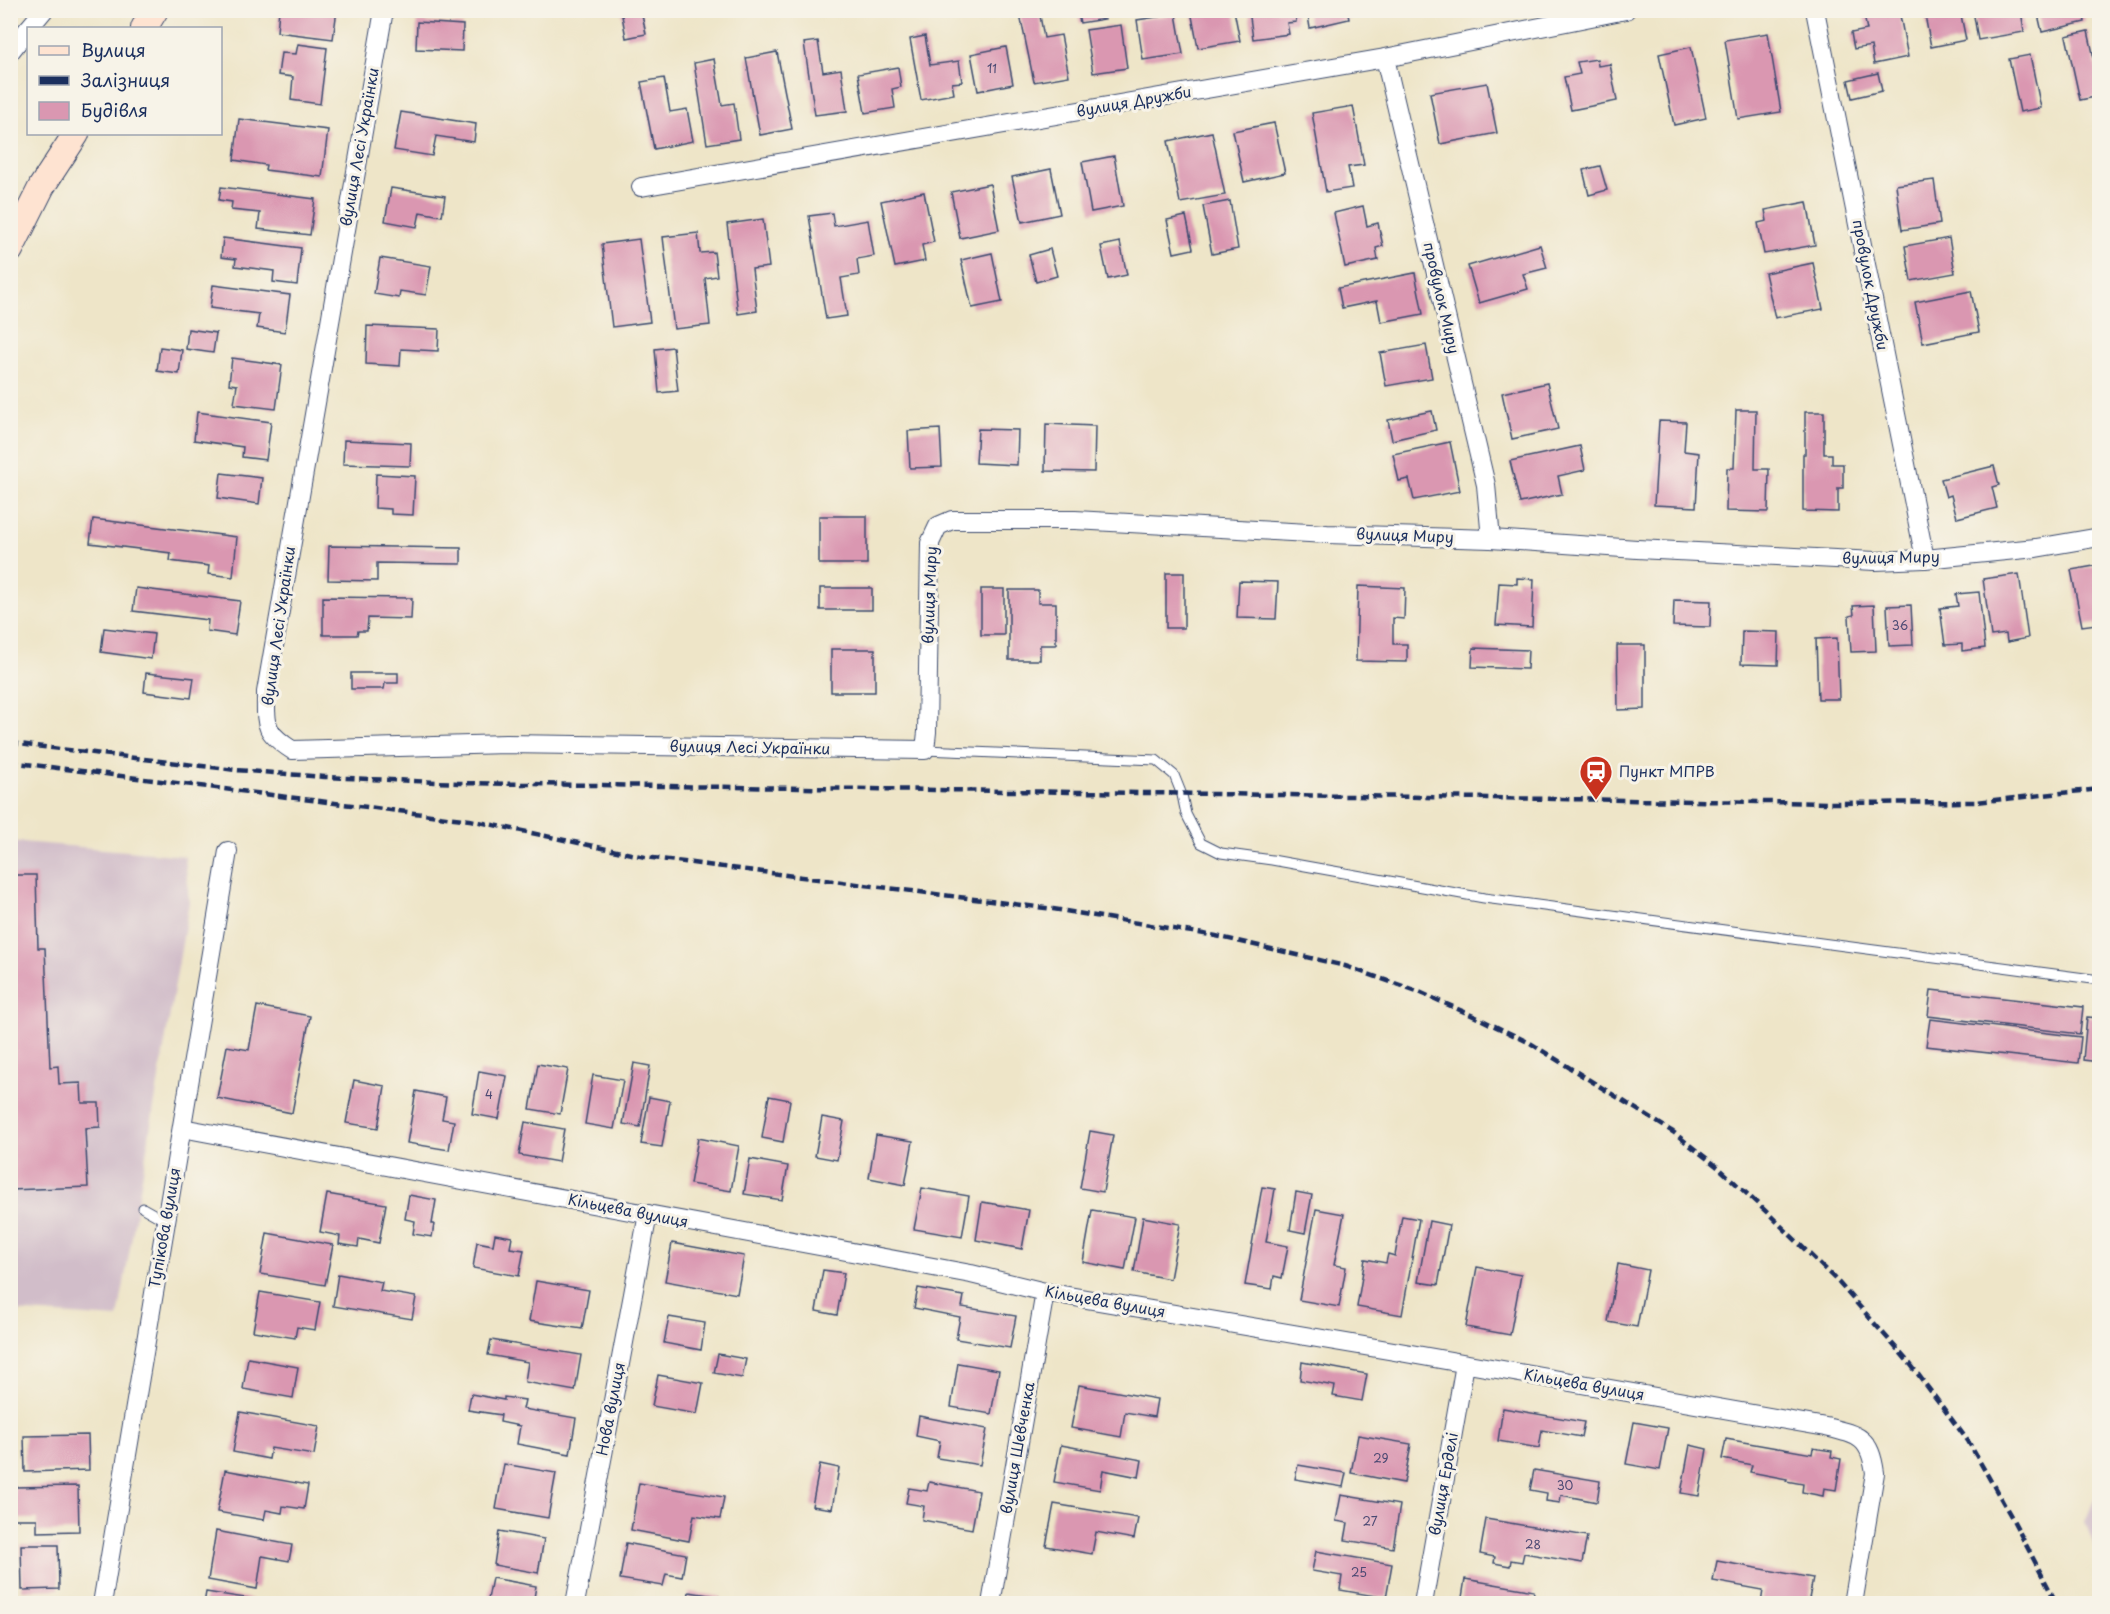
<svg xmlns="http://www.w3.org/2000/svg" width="2110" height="1614" font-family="'Playpen Sans',sans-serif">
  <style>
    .industrial { fill: #d1bdc9 }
    .building { fill: #da97b1 }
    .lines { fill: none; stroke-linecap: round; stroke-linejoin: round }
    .lane-casing { stroke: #3b4a6e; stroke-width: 11 }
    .street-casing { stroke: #3b4a6e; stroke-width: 20 }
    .secondary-casing { stroke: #3b4a6e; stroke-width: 28 }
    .lane { stroke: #fff; stroke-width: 9 }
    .street { stroke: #fff; stroke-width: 18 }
    .secondary { stroke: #fee3d1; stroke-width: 26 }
    .rail { stroke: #1b2f5e; stroke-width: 4.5; stroke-dasharray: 9 4.5; stroke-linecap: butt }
    .labels { text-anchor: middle; stroke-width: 6; stroke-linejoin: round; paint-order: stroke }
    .number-label { font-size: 12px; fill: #4b4973 }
    .street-label { font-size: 15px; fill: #1b2f5e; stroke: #f7f3e8 }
    .poi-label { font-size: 15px; fill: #1b2f5e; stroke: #f7f3e8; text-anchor: start }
  </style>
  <rect width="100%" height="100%" fill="#f7f3e8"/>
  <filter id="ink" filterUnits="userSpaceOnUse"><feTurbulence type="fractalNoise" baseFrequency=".0167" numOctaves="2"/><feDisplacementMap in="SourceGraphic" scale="12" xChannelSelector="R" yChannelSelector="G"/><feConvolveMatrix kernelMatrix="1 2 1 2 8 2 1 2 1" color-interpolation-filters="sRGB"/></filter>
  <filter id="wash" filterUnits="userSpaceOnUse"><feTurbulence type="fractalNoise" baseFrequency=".008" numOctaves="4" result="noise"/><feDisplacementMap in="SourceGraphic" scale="24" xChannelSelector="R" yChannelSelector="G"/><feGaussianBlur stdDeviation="1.35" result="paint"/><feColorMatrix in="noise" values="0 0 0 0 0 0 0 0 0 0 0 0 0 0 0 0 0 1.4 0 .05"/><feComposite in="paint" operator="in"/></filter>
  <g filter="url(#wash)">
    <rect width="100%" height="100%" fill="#eee5c8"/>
    <g class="industrial">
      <polygon points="10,841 185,856 189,902 118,1318 11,1311"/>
      <polygon points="2099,1487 2099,1559 2085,1522"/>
    </g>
    <g id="blocks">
      <g class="building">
        <polygon points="279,10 337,10 333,39 277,32"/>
        <polygon points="621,10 641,10 646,34 626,38"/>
        <polygon points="1019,10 1039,10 1044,38 1061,35 1069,76 1034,82"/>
        <polygon points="1077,10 1103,10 1105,19 1080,23"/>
        <polygon points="1196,10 1234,10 1240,41 1198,48 1191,11"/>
        <polygon points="1249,10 1295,10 1296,22 1287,23 1289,34 1253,39"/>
        <polygon points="1307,10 1347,10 1349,19 1310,28"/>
        <polygon points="1863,10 1899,10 1908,57 1874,64 1871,46 1854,49 1851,33 1867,30"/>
        <polygon points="1924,10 1960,10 1966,40 1931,47"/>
        <polygon points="1973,10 2021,10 2024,32 1978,40"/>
        <polygon points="2037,10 2083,10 2085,22 2042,32"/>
        <polygon points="1176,14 1183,54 1143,60 1137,20"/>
        <polygon points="417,22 463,25 462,51 416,49"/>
        <polygon points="1121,25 1127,68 1093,73 1086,30"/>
        <polygon points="2088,31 2100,85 2100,96 2080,100 2066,36"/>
        <polygon points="1768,33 1781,112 1738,119 1725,40"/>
        <polygon points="925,36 930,65 959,61 962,82 952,83 954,94 921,100 910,39"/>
        <polygon points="818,41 823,72 841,69 847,111 815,115 804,43"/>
        <polygon points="298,44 327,48 320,104 291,100 293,77 278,75 281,53 296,54"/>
        <polygon points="1006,47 1013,84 978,91 971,54"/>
        <polygon points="1691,47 1706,118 1674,125 1659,54"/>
        <polygon points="777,52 792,129 760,135 746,58"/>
        <polygon points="2030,55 2041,108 2020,112 2009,59"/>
        <polygon points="714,59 722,105 734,103 739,139 707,144 694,63"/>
        <polygon points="1597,59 1598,66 1610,64 1617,101 1571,110 1564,77 1580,74 1577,62"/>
        <polygon points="898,67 901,87 892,89 895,108 865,113 858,74"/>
        <polygon points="1878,73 1882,91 1852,98 1848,80"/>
        <polygon points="664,78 670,112 687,109 693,141 654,149 641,82"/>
        <polygon points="1487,83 1497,133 1440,144 1430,93"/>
        <polygon points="1353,106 1364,165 1348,167 1352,188 1326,192 1312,113"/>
        <polygon points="401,112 476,124 474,142 436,136 432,156 394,150"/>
        <polygon points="239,119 328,130 322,177 265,170 266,165 234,160"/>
        <polygon points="1274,123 1285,173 1244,182 1233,131"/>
        <polygon points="1212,132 1225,195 1180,203 1168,141"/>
        <polygon points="1114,156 1123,206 1091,212 1082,162"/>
        <polygon points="1600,166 1607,190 1589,195 1583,170"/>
        <polygon points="1051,169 1060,214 1022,222 1012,177"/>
        <polygon points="1934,180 1940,224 1902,230 1896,185"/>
        <polygon points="990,184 999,230 960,238 951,192"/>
        <polygon points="221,187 315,199 310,235 258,229 260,213 231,210 232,202 219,200"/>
        <polygon points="391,188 445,196 442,216 420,212 417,227 385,221"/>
        <polygon points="924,192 934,242 922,245 925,261 895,267 881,201"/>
        <polygon points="1230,201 1238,249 1212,254 1203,206"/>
        <polygon points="1807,202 1815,245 1764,254 1758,223 1767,221 1765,210"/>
        <polygon points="1363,206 1367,226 1378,223 1383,246 1376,248 1378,260 1345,267 1334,213"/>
        <polygon points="832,213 834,226 868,220 874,256 857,259 859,275 841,278 847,316 826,319 809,216"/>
        <polygon points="1186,216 1193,249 1174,253 1167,220"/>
        <polygon points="763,219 769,267 752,269 757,311 738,314 727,224"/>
        <polygon points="698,233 700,253 714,252 717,276 705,278 710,325 674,329 663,237"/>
        <polygon points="223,238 301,248 297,285 273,282 274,271 235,266 236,259 221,257"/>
        <polygon points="1949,238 1955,273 1911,281 1905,246"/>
        <polygon points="639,239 650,322 612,327 602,244"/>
        <polygon points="1120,242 1127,275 1108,279 1101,246"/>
        <polygon points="1540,245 1547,268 1523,274 1528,289 1479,303 1468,266"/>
        <polygon points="1050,249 1057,276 1036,282 1029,255"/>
        <polygon points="992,253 1002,302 972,308 961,260"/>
        <polygon points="380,258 431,266 426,295 400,291 399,298 374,294"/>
        <polygon points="1813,263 1823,309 1775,318 1765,273"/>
        <polygon points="1415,273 1423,314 1381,322 1377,301 1342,308 1338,288"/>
        <polygon points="213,285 290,295 285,332 257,328 259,314 210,308"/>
        <polygon points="1971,291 1979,332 1923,343 1915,302"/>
        <polygon points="367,326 439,329 438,351 401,349 400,366 366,364"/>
        <polygon points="188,329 216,333 213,353 186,349"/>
        <polygon points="1426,345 1432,378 1386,386 1380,353"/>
        <polygon points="160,347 182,350 179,374 157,371"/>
        <polygon points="673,347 678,391 659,393 655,349"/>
        <polygon points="232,358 282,365 276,409 234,404 237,385 229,384"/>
        <polygon points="1547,383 1558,429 1512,439 1502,393"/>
        <polygon points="1736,410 1756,410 1755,469 1769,469 1768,512 1726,511 1727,468 1734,468"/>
        <polygon points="1432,411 1436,430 1392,440 1388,420"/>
        <polygon points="197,412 271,422 266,460 242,457 243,447 194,440"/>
        <polygon points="1805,412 1824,412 1824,454 1832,454 1832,464 1843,464 1843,488 1838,488 1838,512 1803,511 1803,454 1805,454"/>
        <polygon points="1659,421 1686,422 1684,451 1699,453 1696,507 1654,505"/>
        <polygon points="1046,424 1095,426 1094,472 1045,471"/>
        <polygon points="940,429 942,467 910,468 908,431"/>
        <polygon points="978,429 1018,430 1017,465 976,463"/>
        <polygon points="344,440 411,443 410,466 343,464"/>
        <polygon points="1450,442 1460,491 1414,500 1409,479 1399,481 1393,454"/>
        <polygon points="1580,446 1585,470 1558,476 1562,494 1520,503 1510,461"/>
        <polygon points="1994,466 1999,485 1992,487 1997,508 1957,518 1951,495 1946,497 1941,479"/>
        <polygon points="221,473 262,478 259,504 218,498"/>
        <polygon points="376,474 415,476 413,515 391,514 391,509 375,508"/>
        <rect x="819" y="516" width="48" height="48"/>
        <polygon points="93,519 237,537 233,577 208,574 209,566 170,561 171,553 90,543"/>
        <polygon points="329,546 461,548 461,564 377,563 377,581 328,580"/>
        <polygon points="2100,565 2100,637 2098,637 2096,624 2082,626 2071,570"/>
        <rect x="1166" y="573" width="18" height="55"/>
        <polygon points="2019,574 2028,638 2007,642 2006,634 1991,636 1983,579"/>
        <polygon points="1517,578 1534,579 1532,627 1496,625 1499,583 1517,584"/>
        <polygon points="1239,581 1278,582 1276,619 1237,618"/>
        <polygon points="1358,586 1405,588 1404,619 1393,618 1393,644 1407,644 1407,662 1356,661"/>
        <polygon points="136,588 240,601 235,635 207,631 208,620 133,611"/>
        <rect x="820" y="588" width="52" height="22"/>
        <rect x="981" y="589" width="23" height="46"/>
        <polygon points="1009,590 1038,590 1038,603 1056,603 1056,645 1040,645 1040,660 1009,660"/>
        <polygon points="1979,592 1985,648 1962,651 1962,644 1945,645 1940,608 1958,606 1956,594"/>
        <polygon points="323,597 412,598 411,619 368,618 367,631 358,631 357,635 323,635"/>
        <polygon points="1674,600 1711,601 1710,627 1673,626"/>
        <polygon points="1874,605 1876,651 1851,652 1849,616 1854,615 1853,606"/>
        <polygon points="1911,605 1913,645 1889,646 1887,606"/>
        <polygon points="104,628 154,634 151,659 101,652"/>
        <polygon points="1742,631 1779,632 1778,665 1741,664"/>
        <polygon points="1837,638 1839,699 1818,699 1816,639"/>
        <polygon points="1617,645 1645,645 1645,709 1618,710"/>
        <polygon points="1473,648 1528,650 1527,669 1472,667"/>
        <rect x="831" y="649" width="44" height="43"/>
        <polygon points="146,673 194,678 191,698 144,692"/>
        <polygon points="351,673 398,673 398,683 385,683 384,689 351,689"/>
        <polygon points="10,875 36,875 38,948 45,948 50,1067 58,1066 59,1084 81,1083 82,1103 99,1103 100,1127 85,1128 88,1187 10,1190"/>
        <polygon points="1931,990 2083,1007 2080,1034 1928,1016"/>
        <polygon points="257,1006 310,1016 292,1113 217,1098 227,1046 249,1050"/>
        <polygon points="2087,1017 2100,1018 2100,1062 2083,1060"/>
        <polygon points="1930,1019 2081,1037 2078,1063 1926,1046"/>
        <polygon points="634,1063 650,1066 640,1127 623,1124"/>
        <polygon points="538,1064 568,1069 560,1114 530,1109"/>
        <polygon points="479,1071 507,1076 499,1119 472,1114"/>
        <polygon points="593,1075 623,1080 614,1129 585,1124"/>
        <polygon points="354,1080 385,1086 378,1128 346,1123"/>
        <polygon points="416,1091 446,1097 442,1119 454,1121 449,1150 407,1143"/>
        <polygon points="769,1096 790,1100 783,1142 762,1138"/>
        <polygon points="649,1097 670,1101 662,1147 641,1144"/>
        <polygon points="822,1117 844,1121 837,1160 815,1156"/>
        <polygon points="525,1122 564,1129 558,1162 519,1155"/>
        <polygon points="1090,1131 1113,1135 1103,1192 1080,1188"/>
        <polygon points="876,1135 913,1141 905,1185 869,1178"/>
        <polygon points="698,1138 739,1146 731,1191 690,1184"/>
        <polygon points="750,1159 788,1166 782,1200 744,1194"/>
        <polygon points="1262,1187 1275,1189 1266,1242 1288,1246 1282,1278 1274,1276 1272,1289 1245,1285"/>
        <polygon points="922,1188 969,1196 962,1237 914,1229"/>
        <polygon points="1296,1192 1312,1195 1305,1233 1290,1230"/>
        <polygon points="327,1194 386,1204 379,1243 359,1239 358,1247 339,1244 340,1236 320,1232"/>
        <polygon points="409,1195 436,1200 432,1224 434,1224 432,1237 413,1234 415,1221 405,1219"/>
        <polygon points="982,1202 1029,1210 1022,1249 976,1240"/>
        <polygon points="1316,1209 1344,1214 1334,1265 1346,1267 1339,1307 1299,1300"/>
        <polygon points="1092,1210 1135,1217 1125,1270 1083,1262"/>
        <polygon points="1402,1216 1419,1219 1402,1315 1357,1307 1365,1259 1386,1263 1388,1254 1395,1256"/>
        <polygon points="1143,1217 1180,1224 1170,1279 1134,1272"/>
        <polygon points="1429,1221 1449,1225 1438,1285 1418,1282"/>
        <polygon points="267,1233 333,1245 325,1285 260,1274"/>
        <polygon points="495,1234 512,1237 510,1248 524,1250 519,1276 473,1268 477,1242 493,1245"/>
        <polygon points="672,1243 744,1256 737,1294 665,1281"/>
        <polygon points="1618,1264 1648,1270 1637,1327 1608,1322"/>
        <polygon points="1477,1267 1521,1275 1510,1335 1466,1327"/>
        <polygon points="823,1270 844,1273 837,1315 816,1311"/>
        <polygon points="338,1274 382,1282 380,1291 416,1297 412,1319 333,1306"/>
        <polygon points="536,1281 589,1290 582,1329 529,1321"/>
        <polygon points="918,1288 964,1296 962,1307 1016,1316 1010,1348 956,1339 960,1317 914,1308"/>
        <polygon points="260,1292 320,1302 315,1330 297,1327 295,1338 253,1331"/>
        <polygon points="669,1317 705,1323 701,1350 664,1343"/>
        <polygon points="491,1340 581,1355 575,1391 525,1382 528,1362 488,1355"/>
        <polygon points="718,1354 746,1359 742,1378 714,1373"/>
        <polygon points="248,1358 298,1367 293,1398 243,1389"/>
        <polygon points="1302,1362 1367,1374 1362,1401 1333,1396 1335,1386 1300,1380"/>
        <polygon points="958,1363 999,1370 991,1414 951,1407"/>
        <polygon points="658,1375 703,1383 697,1414 652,1406"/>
        <polygon points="1079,1385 1157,1399 1154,1417 1125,1412 1121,1437 1071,1428"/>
        <polygon points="471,1394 504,1400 504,1397 525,1400 523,1409 576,1418 570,1454 517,1444 520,1426 500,1422 501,1415 468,1410"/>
        <polygon points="1503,1408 1584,1422 1581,1437 1542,1430 1539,1448 1498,1441"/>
        <polygon points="240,1412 319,1426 314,1455 271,1448 269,1459 233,1452"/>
        <polygon points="919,1416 987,1429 980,1465 937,1458 940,1441 916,1436"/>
        <polygon points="1634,1422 1668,1428 1660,1470 1626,1464"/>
        <polygon points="88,1435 89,1470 25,1472 24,1436"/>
        <polygon points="1358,1435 1411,1444 1404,1483 1351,1473"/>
        <polygon points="1726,1439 1812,1454 1813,1448 1832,1451 1831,1457 1841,1459 1836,1490 1824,1488 1823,1496 1802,1492 1803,1484 1786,1481 1787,1479 1750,1472 1752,1465 1722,1459"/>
        <polygon points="1061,1445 1142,1460 1139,1477 1103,1470 1100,1490 1054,1482"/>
        <polygon points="1690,1445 1707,1449 1699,1496 1681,1493"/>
        <polygon points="504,1464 556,1473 548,1518 496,1509"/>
        <polygon points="820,1464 839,1468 832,1509 812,1506"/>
        <polygon points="1298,1465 1346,1473 1343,1487 1295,1479"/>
        <polygon points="225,1470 308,1485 304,1509 283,1506 282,1513 266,1510 264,1520 217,1512"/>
        <polygon points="1534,1470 1600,1481 1597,1502 1561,1495 1560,1503 1546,1501 1547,1493 1530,1490"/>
        <polygon points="929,1482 979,1491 972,1529 922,1520 924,1506 906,1503 909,1488 927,1491"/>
        <polygon points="639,1483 724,1497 720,1519 694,1515 689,1541 631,1530"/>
        <polygon points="78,1486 79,1531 37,1532 37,1519 14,1519 14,1487"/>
        <polygon points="1341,1495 1400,1505 1393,1548 1345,1540 1348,1523 1336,1521"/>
        <polygon points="1054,1504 1138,1518 1134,1539 1096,1532 1092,1554 1046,1546"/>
        <polygon points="1486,1519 1587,1536 1582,1563 1524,1553 1522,1562 1511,1560 1510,1566 1494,1563 1495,1557 1480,1554"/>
        <polygon points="216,1531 292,1545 289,1561 262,1556 257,1589 208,1580"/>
        <polygon points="499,1531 544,1539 538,1573 494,1565"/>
        <polygon points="626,1543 686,1554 682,1577 666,1574 663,1586 620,1579"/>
        <polygon points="21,1545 58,1545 59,1589 22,1590"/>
        <polygon points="1316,1551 1392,1564 1386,1598 1340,1590 1342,1576 1312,1571"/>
        <polygon points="1717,1561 1813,1578 1808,1604 1761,1604 1763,1590 1713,1581"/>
        <polygon points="492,1578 536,1586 533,1604 487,1604"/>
        <polygon points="1465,1579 1534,1591 1532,1603 1510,1599 1509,1604 1461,1604"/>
        <polygon points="206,1592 252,1599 251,1604 204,1604"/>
        <polygon points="689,1592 721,1597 720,1604 687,1604"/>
      </g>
    </g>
  </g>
  <g filter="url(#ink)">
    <use href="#blocks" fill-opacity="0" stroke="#3b4a6e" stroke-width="1.5"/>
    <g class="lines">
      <g class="lane-casing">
        <g id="lane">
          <polyline points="925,750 1156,760 1174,775 1182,795 1186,814 1201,843 1221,853 1272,860 1484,898 2100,980"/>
          <polyline points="143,1208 166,1221"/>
        </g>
      </g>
      <g class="street-casing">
        <g id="street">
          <path d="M384,10l-118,682c0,33 -3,39 26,58l214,-6 419,6 2,-18 3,-189 8,-17 14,-6h123l252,14 164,5 146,10 238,12 50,-2 111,-11 64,-11"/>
          <polyline points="1815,10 1925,559"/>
          <polyline points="29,28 44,10"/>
          <polyline points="10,52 28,29"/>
          <polyline points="1385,58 1486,485 1491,539"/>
          <polyline points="641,187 1385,58 1626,10"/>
          <path d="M182,1128l789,146 74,18 349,59 432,76c33,8 44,10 49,46l-22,131"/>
          <polyline points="102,1604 228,851"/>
          <polyline points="575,1604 648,1214"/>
          <polyline points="991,1604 1045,1292"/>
          <polyline points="1423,1604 1465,1364"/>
        </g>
      </g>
      <g class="secondary-casing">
        <g id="secondary">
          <polyline points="144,28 155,10"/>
          <polyline points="10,250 42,186 76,134"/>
        </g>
      </g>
      <use href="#lane" class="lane"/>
      <use href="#street" class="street"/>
      <use href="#secondary" class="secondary"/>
      <g class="rail">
        <polyline points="10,743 236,770 325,777 458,783 1833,803 1976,802 2100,789"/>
        <polyline points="10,762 470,820 645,857 1053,909 1216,936 1345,966 1417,991 1478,1018 1530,1043 1673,1132 1719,1168 1772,1217 1839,1283 1911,1365 1968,1441 2012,1518 2057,1604"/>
      </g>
    </g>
  </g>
  <defs>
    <g id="station-pin" transform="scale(1.725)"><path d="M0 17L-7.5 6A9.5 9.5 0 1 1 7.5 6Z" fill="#c8321e" stroke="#f7f3e8"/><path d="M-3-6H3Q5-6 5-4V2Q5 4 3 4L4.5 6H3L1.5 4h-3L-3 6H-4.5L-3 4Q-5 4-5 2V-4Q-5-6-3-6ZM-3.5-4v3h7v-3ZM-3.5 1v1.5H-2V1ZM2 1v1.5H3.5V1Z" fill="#fff"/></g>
  </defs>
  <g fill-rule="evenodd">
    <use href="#station-pin" x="1596" y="772"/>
  </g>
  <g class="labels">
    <g class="number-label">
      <text x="992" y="73">11</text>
      <text x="1900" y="630">36</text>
      <text x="489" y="1099">4</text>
      <text x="1381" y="1463">29</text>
      <text x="1565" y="1490">30</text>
      <text x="1370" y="1526">27</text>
      <text x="1533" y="1549">28</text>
      <text x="1359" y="1577">25</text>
    </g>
    <g class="street-label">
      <text transform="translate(1134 102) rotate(-10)" y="5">вулиця Дружби</text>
      <text transform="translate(360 147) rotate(-80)" y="5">вулиця Лесі Українки</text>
      <text transform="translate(1870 285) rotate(79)" y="5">провулок Дружби</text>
      <text transform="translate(1441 298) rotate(77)" y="5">провулок Миру</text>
      <text transform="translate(1405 536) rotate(2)" y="5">вулиця Миру</text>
      <text transform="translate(1891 558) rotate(-1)" y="5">вулиця Миру</text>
      <text transform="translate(930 595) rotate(-88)" y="5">вулиця Миру</text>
      <text transform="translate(279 626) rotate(-82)" y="5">вулиця Лесі Українки</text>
      <text transform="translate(750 748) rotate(1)" y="5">вулиця Лесі Українки</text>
      <text transform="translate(628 1211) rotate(11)" y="5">Кільцева вулиця</text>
      <text transform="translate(165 1228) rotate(-80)" y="5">Тупікова вулиця</text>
      <text transform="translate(1105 1302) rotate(10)" y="5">Кільцева вулиця</text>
      <text transform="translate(1584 1385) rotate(10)" y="5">Кільцева вулиця</text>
      <text transform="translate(611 1409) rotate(-79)" y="5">Нова вулиця</text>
      <text transform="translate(1018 1448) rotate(-80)" y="5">вулиця Шевченка</text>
      <text transform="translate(1444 1484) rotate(-80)" y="5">вулиця Ерделі</text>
    </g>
    <g class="poi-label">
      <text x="1619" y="777">Пункт МПРВ</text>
    </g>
  </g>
  <rect width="2110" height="1614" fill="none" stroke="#f7f3e8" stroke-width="36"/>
  <rect x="27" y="27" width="195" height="108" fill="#f7f3e8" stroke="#9fa5b1" stroke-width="1.5"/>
  <rect x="39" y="46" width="30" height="9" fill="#fee3d1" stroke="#9fa5b1" stroke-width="1.5"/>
  <text x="81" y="57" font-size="18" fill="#1b2f5e">Вулиця</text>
  <rect x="39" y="76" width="30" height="9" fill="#1b2f5e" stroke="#9fa5b1" stroke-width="1.5"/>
  <text x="81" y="87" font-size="18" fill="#1b2f5e">Залізниця</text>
  <rect x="39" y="102" width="30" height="18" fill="#da97b1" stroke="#9fa5b1" stroke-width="1.5"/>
  <text x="81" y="117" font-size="18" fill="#1b2f5e">Будівля</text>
</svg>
